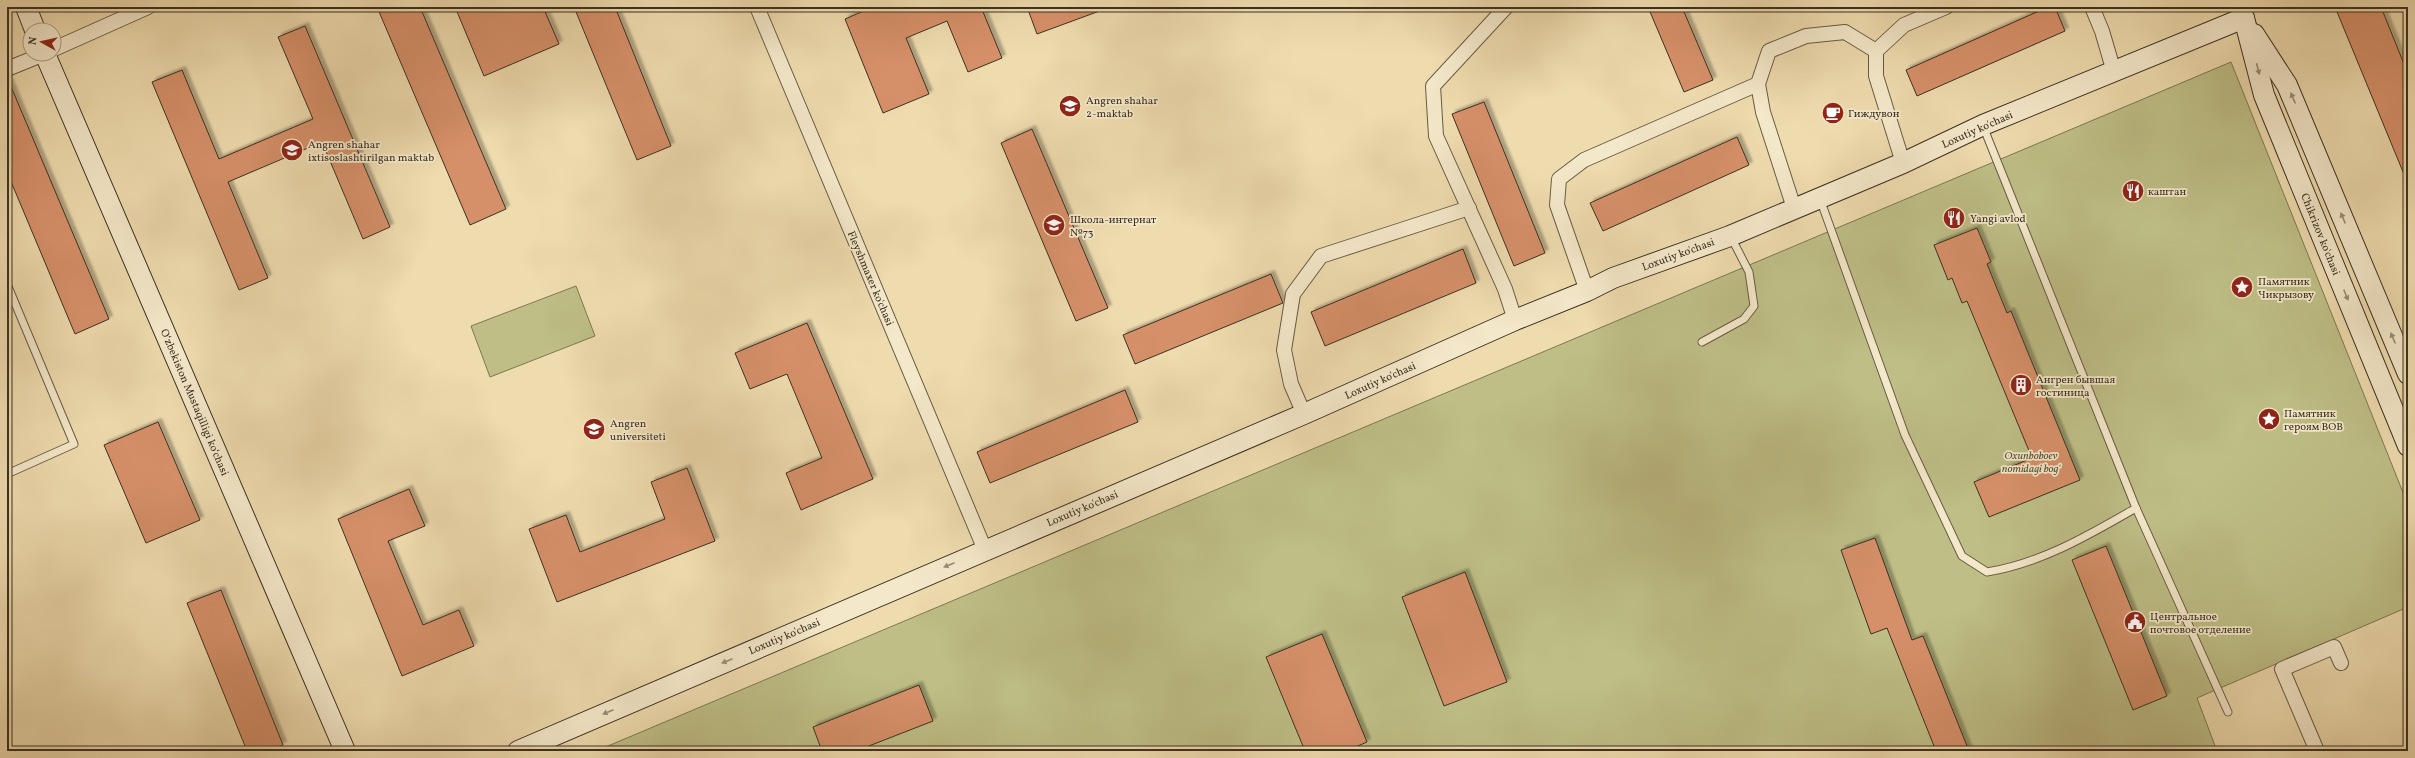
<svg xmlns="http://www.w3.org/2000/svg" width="2415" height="758" font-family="Vollkorn,serif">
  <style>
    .green { fill: #bebe86; stroke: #7d7854 }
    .building { fill: #d69069; stroke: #3c3122; filter: url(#shadow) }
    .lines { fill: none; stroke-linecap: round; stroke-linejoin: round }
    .lane-casing { stroke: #685c45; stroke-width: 9 }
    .street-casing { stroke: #685c45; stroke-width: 16 }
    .secondary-casing { stroke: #3c3122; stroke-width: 22 }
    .lane { stroke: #f4e8ca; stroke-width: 7 }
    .street { stroke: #f4e8ca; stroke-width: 14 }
    .secondary { stroke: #f4e8ca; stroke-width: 20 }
    .oneway { fill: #988c76 }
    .labels { text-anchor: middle; stroke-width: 3.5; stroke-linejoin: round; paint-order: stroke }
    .poi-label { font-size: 11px; fill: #3c3122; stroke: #f4e8ca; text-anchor: start }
    .street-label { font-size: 11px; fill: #3c3122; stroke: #f4e8ca }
    .park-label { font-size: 11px; font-style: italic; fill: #564d36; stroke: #f4e8ca }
  </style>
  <defs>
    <filter id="shadow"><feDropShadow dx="3.5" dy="-3.5" stdDeviation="1" flood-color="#0004"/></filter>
  </defs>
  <rect width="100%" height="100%" fill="#eedbae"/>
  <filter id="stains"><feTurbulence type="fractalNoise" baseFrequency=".005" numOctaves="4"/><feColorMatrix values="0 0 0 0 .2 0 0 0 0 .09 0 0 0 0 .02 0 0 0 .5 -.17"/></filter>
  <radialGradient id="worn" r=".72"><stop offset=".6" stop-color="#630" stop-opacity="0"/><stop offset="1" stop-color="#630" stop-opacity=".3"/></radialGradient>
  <g class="green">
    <polygon points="2231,62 2408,505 2408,607 2197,698 2217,751 596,751"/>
    <polygon points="576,286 595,336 490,377 471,326"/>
  </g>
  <g class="building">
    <polygon points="377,7 420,7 506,209 470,225"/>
    <polygon points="455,7 543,7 559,44 484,76"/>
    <polygon points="574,7 615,7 671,146 637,160"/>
    <polygon points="873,7 981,7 1002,58 968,72 947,21 906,38 929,94 883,113 845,19"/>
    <polygon points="1027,7 1105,7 1105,9 1037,34"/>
    <polygon points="1648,7 1682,7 1713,80 1684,92"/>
    <polygon points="2048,7 2055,7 2065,31 1917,96 1906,70"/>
    <polygon points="2335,7 2381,7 2408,74 2408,184"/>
    <polygon points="305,26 390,227 363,239 322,142 228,182 268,278 239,290 152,82 182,70 219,159 313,119 278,37"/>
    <polygon points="7,77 109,319 75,334 7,172"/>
    <polygon points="1484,102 1545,253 1514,266 1452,114"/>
    <polygon points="1032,129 1108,308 1076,321 1001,143"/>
    <polygon points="1737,137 1749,165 1603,231 1590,203"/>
    <polygon points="1977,228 1991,262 1987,264 2007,313 2011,311 2080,480 1989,517 1974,482 2032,458 1967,301 1962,303 1952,278 1948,280 1934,245"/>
    <polygon points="1463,249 1476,283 1325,346 1311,312"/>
    <polygon points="1271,274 1283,303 1135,364 1123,335"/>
    <polygon points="807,323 873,479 801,510 786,473 822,458 787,374 750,389 735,353"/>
    <polygon points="1125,390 1138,422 990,483 977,452"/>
    <polygon points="158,422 200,520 146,543 104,445"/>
    <polygon points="687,468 715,541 557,602 529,529 566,515 580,552 665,519 651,482"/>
    <polygon points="409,489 425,526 388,541 423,625 459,610 474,646 402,676 338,519"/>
    <polygon points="1875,538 1912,640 1923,636 1969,751 1936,751 1887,628 1871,634 1841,550"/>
    <polygon points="2106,546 2167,696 2133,710 2072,560"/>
    <polygon points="1465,572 1507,682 1444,706 1402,597"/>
    <polygon points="221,590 283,745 268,751 247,751 187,603"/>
    <polygon points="1322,634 1367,742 1346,751 1305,751 1266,657"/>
    <polygon points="919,685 933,721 856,751 822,751 813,727"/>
  </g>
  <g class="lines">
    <g class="lane-casing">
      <g id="lane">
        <polyline points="1983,126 2136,508 2228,712"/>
        <path d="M1820,199l85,236 57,121 25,16c55,-9 102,-37 149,-64"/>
        <polyline points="7,284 74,444 7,474"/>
        <polyline points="1702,342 1744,319 1754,306 1749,272 1731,237"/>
      </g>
    </g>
    <g class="street-casing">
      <g id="street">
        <polyline points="757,7 985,550"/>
        <polyline points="1506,7 1433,86 1436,136 1505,289 1515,320"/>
        <polyline points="2092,7 2102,31 2114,72"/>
        <polyline points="54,49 148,7"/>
        <polyline points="7,69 44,54"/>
        <polyline points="1903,163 1876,76 1876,51 1904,25 1946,7"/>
        <polyline points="1794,208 1763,112 1758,84 1769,51 1806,36 1845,32 1876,51"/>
        <polyline points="1587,291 1557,205 1559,179 1584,160 1758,84"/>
        <polyline points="1304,414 1291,384 1284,350 1293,294 1321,256 1469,208"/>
        <polyline points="2317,751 2282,669 2334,647 2341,663"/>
      </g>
    </g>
    <g class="secondary-casing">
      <g id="secondary">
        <polyline points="26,7 35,30"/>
        <polyline points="2244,18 2264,95 2408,446"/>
        <polyline points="2254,34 2287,85 2408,374"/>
        <polyline points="45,54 345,751"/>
        <polyline points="518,751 1304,414 1515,320 1587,291 1613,278 1730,236 1903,163 1983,125 2244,18"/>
      </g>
    </g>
    <use href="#lane" class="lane"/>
    <use href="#street" class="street"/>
    <use href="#secondary" class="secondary"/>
  </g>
  <defs><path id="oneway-solid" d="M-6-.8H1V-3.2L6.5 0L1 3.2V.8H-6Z"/></defs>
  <g class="oneway">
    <use href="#oneway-solid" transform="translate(2258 69) rotate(75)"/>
    <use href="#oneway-solid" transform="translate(2293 98) rotate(-113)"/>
    <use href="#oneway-solid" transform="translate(2343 218) rotate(-113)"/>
    <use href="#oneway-solid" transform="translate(2346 295) rotate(68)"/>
    <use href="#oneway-solid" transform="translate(2393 338) rotate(-113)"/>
    <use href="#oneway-solid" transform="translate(949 565) rotate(157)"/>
    <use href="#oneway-solid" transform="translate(727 661) rotate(157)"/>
    <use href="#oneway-solid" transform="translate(608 712) rotate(157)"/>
  </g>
  <defs>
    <g id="school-disc" transform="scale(1.15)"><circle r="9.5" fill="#8f2418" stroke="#f4e8ca"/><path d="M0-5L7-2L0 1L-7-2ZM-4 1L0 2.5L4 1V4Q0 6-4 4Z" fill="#fff"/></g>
    <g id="cafe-disc" transform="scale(1.15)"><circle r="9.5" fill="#8f2418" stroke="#f4e8ca"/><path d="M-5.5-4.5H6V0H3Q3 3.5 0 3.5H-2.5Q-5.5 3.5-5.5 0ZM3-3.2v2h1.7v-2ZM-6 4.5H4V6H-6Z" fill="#fff"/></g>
    <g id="restaurant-disc" transform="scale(1.15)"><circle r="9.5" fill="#8f2418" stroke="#f4e8ca"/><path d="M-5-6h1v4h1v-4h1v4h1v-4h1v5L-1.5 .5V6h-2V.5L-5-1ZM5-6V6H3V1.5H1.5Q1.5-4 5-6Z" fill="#fff"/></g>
    <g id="sight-disc" transform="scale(1.15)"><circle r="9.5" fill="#8f2418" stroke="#f4e8ca"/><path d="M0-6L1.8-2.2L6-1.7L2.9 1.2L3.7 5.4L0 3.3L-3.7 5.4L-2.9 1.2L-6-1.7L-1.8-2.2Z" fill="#fff"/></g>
    <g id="building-disc" transform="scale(1.15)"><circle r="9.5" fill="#8f2418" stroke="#f4e8ca"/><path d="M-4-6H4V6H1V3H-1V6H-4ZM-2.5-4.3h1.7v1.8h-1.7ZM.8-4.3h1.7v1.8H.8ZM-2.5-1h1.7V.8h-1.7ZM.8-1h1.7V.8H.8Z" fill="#fff"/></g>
    <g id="university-disc" transform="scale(1.15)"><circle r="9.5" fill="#8f2418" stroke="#f4e8ca"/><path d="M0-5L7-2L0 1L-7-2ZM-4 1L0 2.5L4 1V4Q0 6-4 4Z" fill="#fff"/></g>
    <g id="civic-disc" transform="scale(1.15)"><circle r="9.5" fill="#8f2418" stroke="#f4e8ca"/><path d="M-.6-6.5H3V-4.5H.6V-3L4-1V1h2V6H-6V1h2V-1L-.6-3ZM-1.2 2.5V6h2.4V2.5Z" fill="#fff"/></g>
  </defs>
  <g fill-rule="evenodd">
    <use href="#school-disc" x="1070" y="106"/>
    <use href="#cafe-disc" x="1833" y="113"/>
    <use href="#school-disc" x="292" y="150"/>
    <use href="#restaurant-disc" x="2133" y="191"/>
    <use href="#restaurant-disc" x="1954" y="218"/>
    <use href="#school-disc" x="1054" y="225"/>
    <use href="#sight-disc" x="2242" y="287"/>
    <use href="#building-disc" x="2021" y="385"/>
    <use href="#sight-disc" x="2269" y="419"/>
    <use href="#university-disc" x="594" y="429"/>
    <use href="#civic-disc" x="2135" y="622"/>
  </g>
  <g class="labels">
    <g class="poi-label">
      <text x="1086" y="104">Angren shahar<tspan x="1086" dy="13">2-maktab</tspan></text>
      <text x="1848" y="117">Гиждувон</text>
      <text x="308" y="148">Angren shahar<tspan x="308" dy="13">ixtisoslashtirilgan maktab</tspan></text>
      <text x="2148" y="195">каштан</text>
      <text x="1970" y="222">Yangi avlod</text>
      <text x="1070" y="223">Школа-интернат<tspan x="1070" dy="13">№73</tspan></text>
      <text x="2258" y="285">Памятник<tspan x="2258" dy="13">Чикрызову</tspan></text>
      <text x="2036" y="383">Ангрен бывшая<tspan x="2036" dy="13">гостиница</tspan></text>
      <text x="2284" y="417">Памятник<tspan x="2284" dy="13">героям ВОВ</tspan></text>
      <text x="610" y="427">Angren<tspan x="610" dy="13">universiteti</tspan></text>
      <text x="2150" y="620">Центральное<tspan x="2150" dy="13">почтовое отделение</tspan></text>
    </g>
    <g class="street-label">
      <text transform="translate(1977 129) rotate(-24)" y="4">Loxutiy ko'chasi</text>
      <text transform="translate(2321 234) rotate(68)" y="4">Chikrizov ko'chasi</text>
      <text transform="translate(1678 254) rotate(-20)" y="4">Loxutiy ko'chasi</text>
      <text transform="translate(871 278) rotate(67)" y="4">Fleyshmaxer ko'chasi</text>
      <text transform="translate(1380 380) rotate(-24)" y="4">Loxutiy ko'chasi</text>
      <text transform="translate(195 402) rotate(67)" y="4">O‘zbekiston Mustaqilligi ko‘chasi</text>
      <text transform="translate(1082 508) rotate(-23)" y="4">Loxutiy ko'chasi</text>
      <text transform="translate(784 636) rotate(-23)" y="4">Loxutiy ko'chasi</text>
    </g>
    <g class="park-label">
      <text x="2031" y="459">Oxunboboev<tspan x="2031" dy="13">nomidagi bog'</tspan></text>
    </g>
  </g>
  <rect width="2415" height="758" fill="none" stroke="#eedbae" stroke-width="24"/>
  <rect x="8" y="8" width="2399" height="742" fill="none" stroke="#3c3122" stroke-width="2"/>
  <rect x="12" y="12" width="2391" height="734" fill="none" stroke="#3c3122"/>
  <g transform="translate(42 42) rotate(278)"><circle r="19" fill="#f4e8ca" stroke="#aa9f87"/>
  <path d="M0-3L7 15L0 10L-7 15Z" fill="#8f2418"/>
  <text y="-6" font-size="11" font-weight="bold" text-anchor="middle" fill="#3c3122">N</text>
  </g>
  <rect width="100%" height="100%" filter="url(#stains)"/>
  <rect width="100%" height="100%" fill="url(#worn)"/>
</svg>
